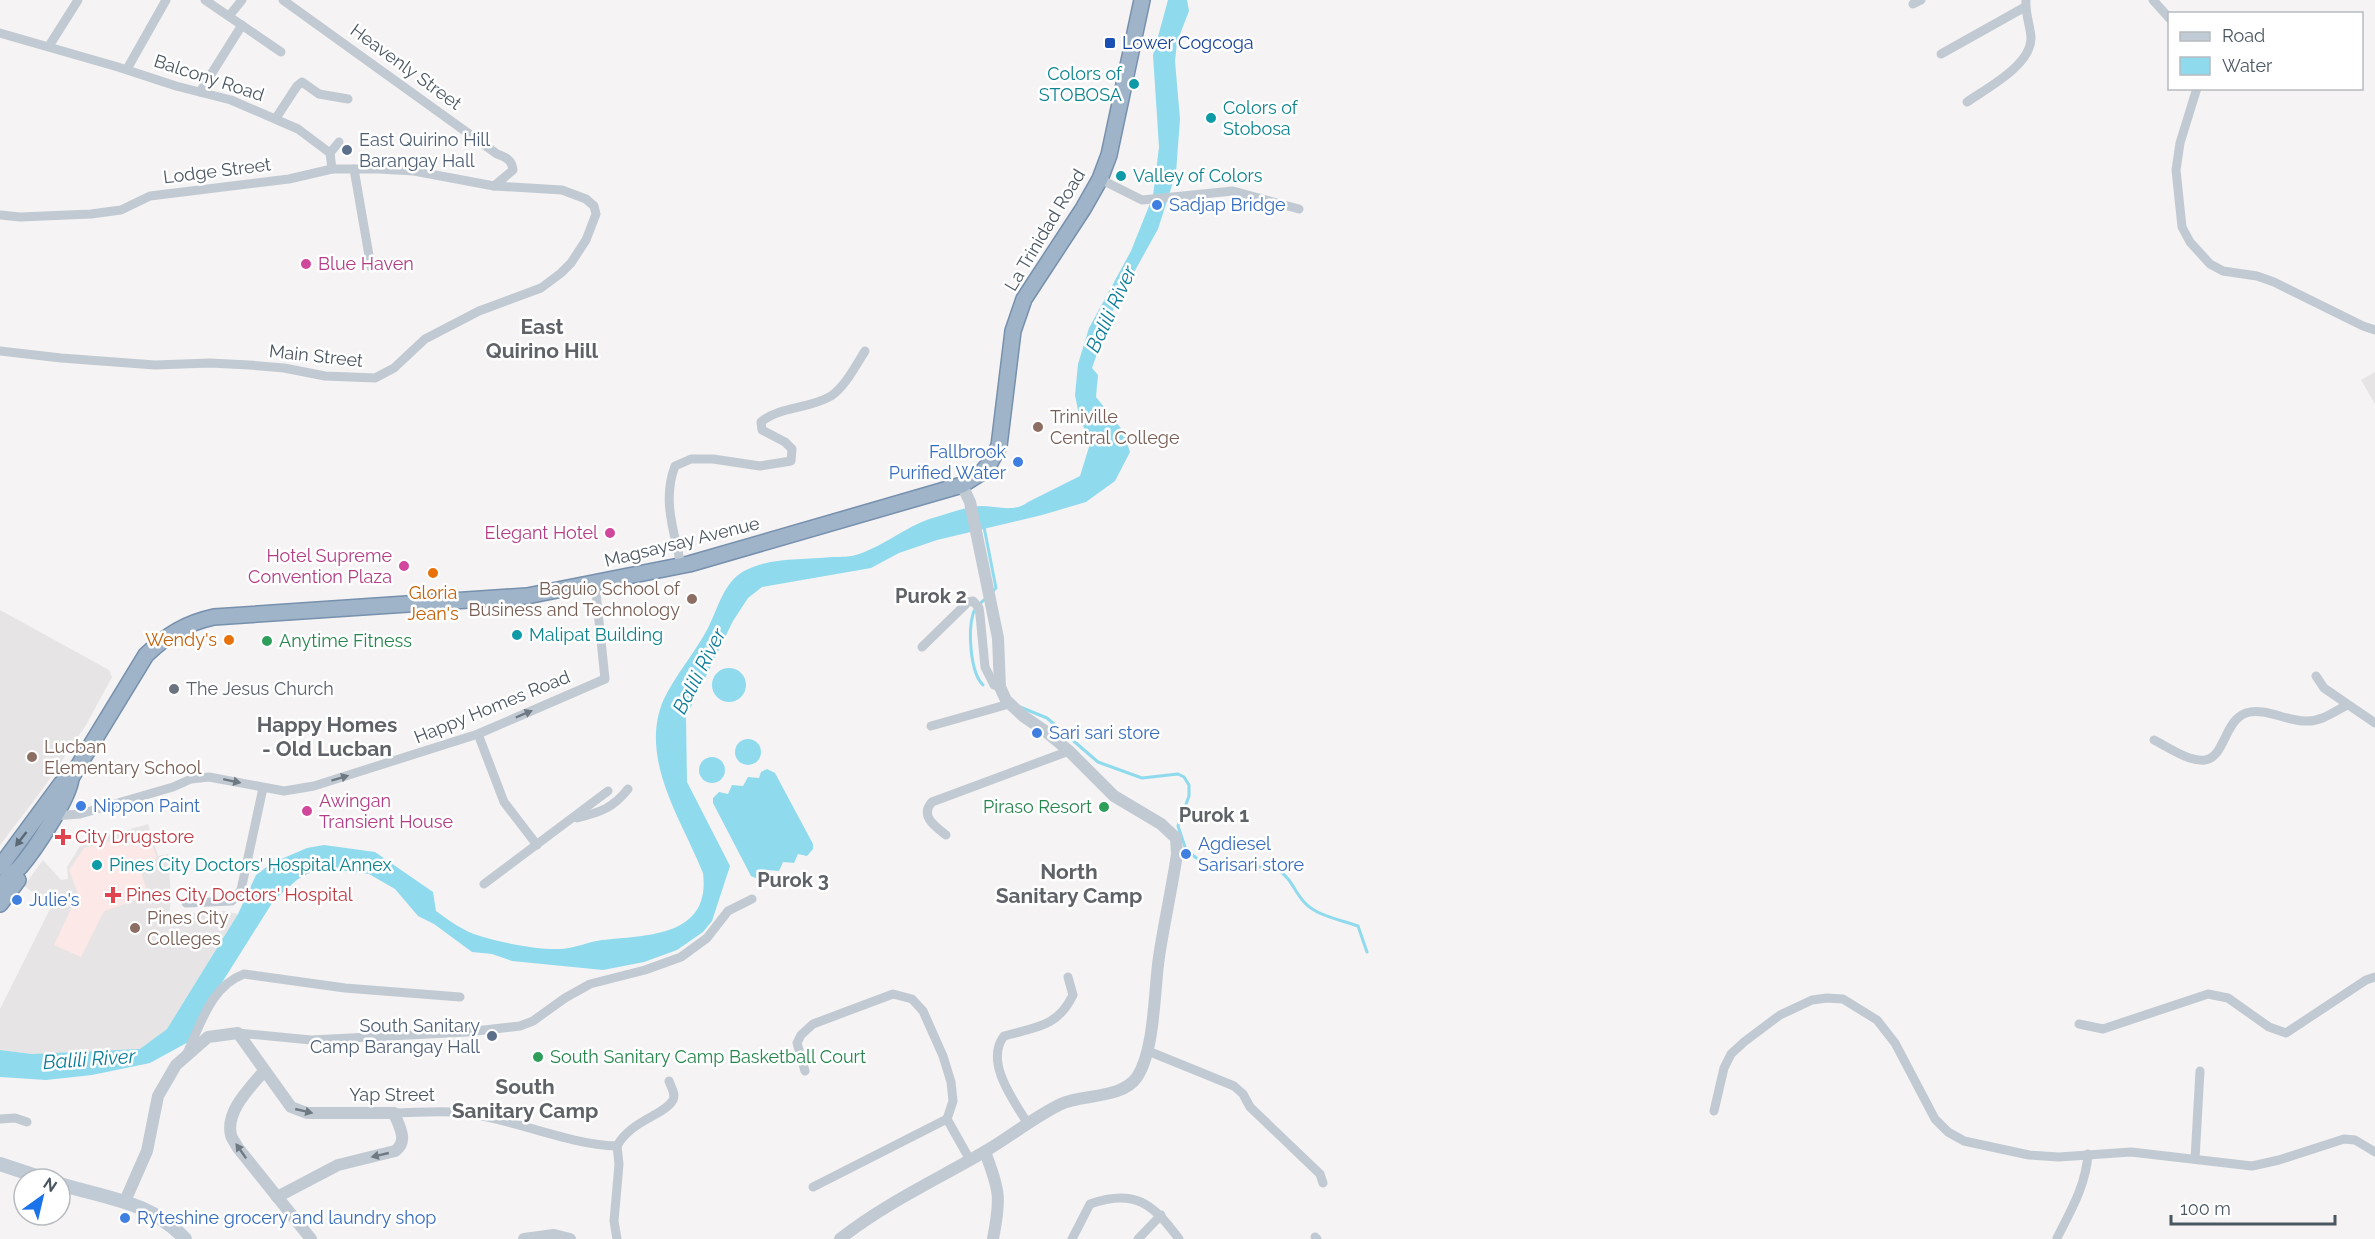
<svg xmlns="http://www.w3.org/2000/svg" width="2375" height="1239" font-family="Raleway,sans-serif">
  <style>
    .education { fill: #e6e4e5 }
    .medical { fill: #fce8e6 }
    .water { fill: #90daee }
    .lines { fill: none; stroke-linecap: round; stroke-linejoin: round }
    .stream { stroke: #90daee; stroke-width: 3 }
    .trunk-casing { stroke: #7690ad; stroke-width: 18 }
    .minor { stroke: #c1cad2; stroke-width: 9 }
    .tertiary { stroke: #c1cad2; stroke-width: 12 }
    .secondary { stroke: #c1cbd6; stroke-width: 14 }
    .trunk { stroke: #9fb4c9; stroke-width: 15 }
    .oneway { fill: #6e7983 }
    .oneway2 { fill: #5b6976 }
    .transit-dot { fill: #1a4fb4; stroke: #fff; stroke-width: 2 }
    .culture-dot { fill: #0f9aa8; stroke: #fff; stroke-width: 2 }
    .service-dot { fill: #5c6f8a; stroke: #fff; stroke-width: 2 }
    .shop-dot { fill: #3f7fe0; stroke: #fff; stroke-width: 2 }
    .hotel-dot { fill: #d1479c; stroke: #fff; stroke-width: 2 }
    .education-dot { fill: #8d6e63; stroke: #fff; stroke-width: 2 }
    .food-dot { fill: #e8710a; stroke: #fff; stroke-width: 2 }
    .leisure-dot { fill: #2e9e5b; stroke: #fff; stroke-width: 2 }
    .worship-dot { fill: #6b7280; stroke: #fff; stroke-width: 2 }
    .health-dot { fill: #e0444e; stroke: #fff; stroke-width: 2 }
    .labels { text-anchor: middle; stroke-width: 5; stroke-linejoin: round; paint-order: stroke }
    .transit-label { font-size: 18px; fill: #164399; stroke: #fff; text-anchor: start }
    .street-label { font-size: 18px; fill: #4a5661; stroke: #fff }
    .culture-label { font-size: 18px; fill: #0d838f; stroke: #fff; text-anchor: start }
    .service-label { font-size: 18px; fill: #4e5e75; stroke: #fff; text-anchor: start }
    .shop-label { font-size: 18px; fill: #366cbe; stroke: #fff; text-anchor: start }
    .hotel-label { font-size: 18px; fill: #b23c85; stroke: #fff; text-anchor: start }
    .education-label { font-size: 18px; fill: #785e54; stroke: #fff; text-anchor: start }
    .food-label { font-size: 18px; fill: #c56008; stroke: #fff }
    .leisure-label { font-size: 18px; fill: #27864d; stroke: #fff; text-anchor: start }
    .worship-label { font-size: 18px; fill: #5b616d; stroke: #fff; text-anchor: start }
    .health-label { font-size: 18px; fill: #be3a42; stroke: #fff; text-anchor: start }
    .water-label { font-size: 20px; font-style: italic; fill: #0c7c9b; stroke: #fff }
    .neighbourhood-label { font-size: 20px; font-weight: bold; fill: #5f6368; stroke: #fff }
    .quarter-label { font-size: 21px; font-weight: bold; fill: #5f6368; stroke: #fff }
  </style>
  <rect width="100%" height="100%" fill="#f5f3f3"/>
  <g class="education">
    <polygon points="2375,372 2375,404 2361,380"/>
    <polygon points="0,610 109,670 112,677 86,725 42,790 0,845"/>
    <polygon points="148,824 158,856 168,854 171,899 169,915 224,911 238,914 167,1029 140,1050 32,1054 0,1050 0,1009 52,905 24,886 43,860 61,880 68,879 67,867 82,843"/>
  </g>
  <polygon class="medical" points="149,831 157,859 139,866 149,896 104,911 81,957 54,945 78,894 69,870 84,848"/>
  <g class="water">
    <path d="M1168,0h19l2,11 -12,31 -2,19 5,58 -4,54 -18,56 -47,85 -19,54 6,7 -2,22 27,34 7,21 -15,29 -29,21 -44,13 -105,25 -38,13 -28,15 -109,19 -14,11 -15,23 -47,96 1,65 43,84 -18,55 -9,11 -26,18 -33,12 -41,8 -91,-9 -20,-7 -20,-2 -38,-28 -16,-8 -23,-27 -26,-15 -30,-4h-24l-17,9 -24,21 -68,108 -14,32 -42,23 -58,12 -46,5 -46,-3v-27l32,4 108,-5 27,-20 71,-115 18,-39 16,-12 35,-15 17,-3 51,7 58,40 3,19c14,10 27,20 44,25 22,7 58,14 81,13 14,-1 27,-7 41,-9 45,-5 109,-3 101,-67 -21,-53 -64,-113 -40,-172 12,-26 32,-48 45,-73 10,-19 15,-45 36,-57 26,-14 59,-11 88,-14 9,0 19,0 27,-3 27,-9 50,-30 77,-37 14,-4 30,-10 44,-11 17,0 34,7 48,-4l52,-26 9,-29 -1,-11 -8,-16 -5,-25 3,-31 11,-36 42,-77 22,-55 6,-49 -6,-92z"/>
    <circle cx="729" cy="685" r="17"/>
    <circle cx="748" cy="752" r="13"/>
    <circle cx="712" cy="770" r="13"/>
    <polygon points="767,769 775,773 813,844 813,849 807,856 798,854 794,863 783,862 779,871 767,870 766,877 760,880 751,876 713,803 713,798 719,792 728,794 732,785 743,786 748,777 759,778 761,772"/>
  </g>
  <g class="lines">
    <g class="stream">
      <polyline points="984,527 996,588 992,592"/>
      <path d="M983,685c-13,-13 -15,-54 -10,-71 1,-6 8,-11 12,-15"/>
      <path d="M1020,707l27,11 51,44 44,16 36,-4 6,3 5,8v11l-11,30 8,24 13,10 78,9c16,11 16,21 28,34 12,13 36,17 53,23l9,26"/>
    </g>
    <g class="trunk-casing">
      <g id="trunk">
        <polyline points="0,867 61,784 71,778"/>
        <path d="M0,887c6,-8 13,-13 20,-20 14,-16 50,-70 51,-89l75,-123c21,-20 40,-32 68,-38l313,-21 162,-32 273,-79 19,-12 9,-10 9,-17 14,-115 11,-32 59,-90 17,-30 9,-24 33,-155"/>
        <polyline points="0,904 18,880"/>
      </g>
    </g>
    <g class="minor">
      <polyline points="205,0 281,52"/>
      <path d="M283,0l214,154c9,3 15,6 16,16l-19,16"/>
      <polyline points="2153,0 2170,19"/>
      <polyline points="1913,4 1921,0"/>
      <polyline points="229,16 242,0"/>
      <polyline points="0,33 118,67 176,86 231,100 298,129 330,153 332,169"/>
      <polyline points="49,46 78,0"/>
      <polyline points="1941,54 2025,7"/>
      <polyline points="127,69 166,0"/>
      <polyline points="2197,88 2180,143 2176,170 2182,227 2190,242 2210,264 2223,271 2257,276 2274,282 2363,326 2375,330"/>
      <polyline points="200,92 242,25"/>
      <path d="M1967,102c20,-14 65,-37 64,-65 -1,-12 -6,-24 -5,-37"/>
      <polyline points="276,118 297,86 302,82 319,94 348,99"/>
      <polyline points="330,153 339,142"/>
      <polyline points="354,169 371,267"/>
      <polyline points="1100,179 1142,200 1233,191 1299,209"/>
      <polyline points="0,215 20,217 91,214 121,210 150,196 289,179 332,169 378,169 414,171 494,186 562,190 586,199 594,206 596,214 586,240 571,263 561,273 541,288 479,311 425,339 394,368 375,378 325,376 284,368 249,365 210,363 155,365 61,358 0,351"/>
      <path d="M681,565c-7,-34 -19,-65 -6,-99l16,-7h22l47,7 31,-5 1,-12 -7,-7 -23,-12 -1,-8c19,-16 49,-13 70,-26 14,-9 25,-31 34,-45"/>
      <polyline points="922,647 968,602 973,601 979,608 980,615 985,667 994,685 1000,687"/>
      <polyline points="2316,676 2324,688 2375,723"/>
      <polyline points="931,726 1009,704"/>
      <polyline points="478,734 504,802 537,845"/>
      <path d="M2154,740c14,7 35,22 51,20 20,-3 19,-39 41,-47 18,-6 40,8 59,8 16,1 29,-9 42,-16"/>
      <polyline points="54,816 80,814 173,787 191,779 209,777 284,791 314,786 478,734 605,679 595,583"/>
      <path d="M577,818c24,-6 36,-10 51,-29"/>
      <path d="M946,835c-10,-8 -27,-19 -14,-33l137,-51"/>
      <polyline points="484,884 608,791"/>
      <polyline points="186,903 232,901 241,890 263,788"/>
      <polyline points="2079,1024 2103,1029 2208,994 2228,998 2269,1027 2286,1033 2366,980 2375,977"/>
      <polyline points="238,1033 311,1040 467,1032 520,1026 533,1021 565,998 590,984 645,970 681,957 707,938 728,911 752,899"/>
      <polyline points="1148,1051 1234,1086 1243,1094 1250,1107 1320,1174 1323,1183"/>
      <path d="M187,1053c14,-29 24,-67 57,-79l101,14 115,9"/>
      <polyline points="805,1071 797,1043 801,1035 813,1024 893,994 912,999 923,1011 943,1056 951,1082 953,1101 947,1119 970,1160"/>
      <polyline points="1714,1111 1724,1068 1731,1054 1744,1042 1780,1015 1812,1000 1827,998 1843,999 1877,1020 1895,1043 1935,1119 1948,1132 1964,1141 2029,1155 2059,1157 2131,1152 2252,1166 2279,1160 2344,1139 2355,1140 2375,1152"/>
      <path d="M394,1113c23,0 47,-3 70,0 52,6 100,31 153,33"/>
      <polyline points="0,1119 15,1118 27,1122"/>
      <path d="M1028,1124c-14,-23 -44,-62 -24,-88 31,-9 53,-8 69,-41l-5,-18"/>
      <polyline points="2195,1159 2200,1071"/>
      <polyline points="813,1187 947,1119"/>
      <polyline points="1315,1237 1317,1239"/>
      <path d="M2057,1238c14,-28 29,-53 31,-84"/>
      <path d="M617,1239l-3,-18 5,-57 -2,-18c14,-26 48,-31 56,-46 3,-6 -2,-13 -4,-19"/>
      <path d="M1072,1239l18,-35c45,-16 63,0 89,35"/>
      <polyline points="1138,1239 1161,1215"/>
    </g>
    <g class="tertiary">
      <path d="M264,1071c-13,16 -39,40 -33,64 1,4 5,9 7,13l73,91"/>
      <path d="M985,1152c15,39 16,46 8,87"/>
      <path d="M125,1201l22,-50 11,-55 18,-31 32,-28 30,-4 53,74 16,6h87c5,13 15,28 1,38l-57,14 -61,32"/>
      <polyline points="524,1239 554,1235 570,1239"/>
      <path d="M840,1239c44,-35 96,-59 144,-87 26,-15 50,-35 77,-48 22,-10 61,-5 76,-27 18,-27 17,-87 22,-120 5,-34 13,-69 18,-103l-1,-16 -15,-14 -47,-28 -45,-45 -24,-20 -22,-15 -17,-16 -6,-13 -2,-49 -28,-136 -8,-17"/>
    </g>
    <g class="secondary">
      <polyline points="0,1164 45,1179"/>
      <path d="M60,1184c45,14 91,17 125,55"/>
    </g>
    <use href="#trunk" class="trunk"/>
  </g>
  <defs><path id="oneway-solid" d="M-6-.8H1V-3.2L6.5 0L1 3.2V.8H-6Z" transform="scale(1.5)"/></defs>
  <g class="oneway">
    <use href="#oneway-solid" transform="translate(524 714) rotate(-23)"/>
    <use href="#oneway-solid" transform="translate(340 778) rotate(-17)"/>
    <use href="#oneway-solid" transform="translate(232 781) rotate(12)"/>
    <use href="#oneway-solid" transform="translate(304 1111) rotate(13)"/>
    <use href="#oneway-solid" transform="translate(241 1151) rotate(-125)"/>
    <use href="#oneway-solid" transform="translate(380 1155) rotate(167)"/>
  </g>
  <use class="oneway2" href="#oneway-solid" transform="translate(21 839) rotate(128)"/>
  <rect class="transit-dot" x="1104" y="37" width="12" height="12" rx="3"/>
  <g class="culture-dot">
    <circle cx="1134" cy="84" r="6"/>
    <circle cx="1211" cy="118" r="6"/>
    <circle cx="1121" cy="176" r="6"/>
    <circle cx="517" cy="635" r="6"/>
    <circle cx="97" cy="865" r="6"/>
  </g>
  <g class="service-dot">
    <circle cx="347" cy="150" r="6"/>
    <circle cx="492" cy="1036" r="6"/>
  </g>
  <g class="shop-dot">
    <circle cx="1157" cy="205" r="6"/>
    <circle cx="1018" cy="462" r="6"/>
    <circle cx="1037" cy="733" r="6"/>
    <circle cx="81" cy="806" r="6"/>
    <circle cx="1186" cy="854" r="6"/>
    <circle cx="17" cy="900" r="6"/>
    <circle cx="125" cy="1218" r="6"/>
  </g>
  <g class="hotel-dot">
    <circle cx="306" cy="264" r="6"/>
    <circle cx="610" cy="533" r="6"/>
    <circle cx="404" cy="566" r="6"/>
    <circle cx="307" cy="811" r="6"/>
  </g>
  <g class="education-dot">
    <circle cx="1038" cy="427" r="6"/>
    <circle cx="692" cy="599" r="6"/>
    <circle cx="32" cy="757" r="6"/>
    <circle cx="135" cy="928" r="6"/>
  </g>
  <g class="food-dot">
    <circle cx="433" cy="573" r="6"/>
    <circle cx="229" cy="640" r="6"/>
  </g>
  <g class="leisure-dot">
    <circle cx="267" cy="641" r="6"/>
    <circle cx="1104" cy="807" r="6"/>
    <circle cx="538" cy="1057" r="6"/>
  </g>
  <circle class="worship-dot" cx="174" cy="689" r="6"/>
  <g class="health-dot">
    <path d="M60 828h6v6h6v6h-6v6h-6v-6h-6v-6h6z"/>
    <path d="M110 886h6v6h6v6h-6v6h-6v-6h-6v-6h6z"/>
  </g>
  <g class="labels">
    <g class="transit-label">
      <text x="1122" y="49">Lower Cogcoga</text>
    </g>
    <g class="street-label">
      <text transform="translate(406 67) rotate(36)" y="6">Heavenly Street</text>
      <text transform="translate(209 78) rotate(18)" y="6">Balcony Road</text>
      <text transform="translate(217 171) rotate(-7)" y="6">Lodge Street</text>
      <text transform="translate(1045 230) rotate(-59)" y="6">La Trinidad Road</text>
      <text transform="translate(316 356) rotate(6)" y="6">Main Street</text>
      <text transform="translate(682 542) rotate(-14)" y="6">Magsaysay Avenue</text>
      <text transform="translate(492 707) rotate(-22)" y="6">Happy Homes Road</text>
      <text x="392" y="1101">Yap Street</text>
    </g>
    <g class="culture-label">
      <text x="1122" y="80" text-anchor="end">Colors of<tspan x="1122" dy="21">STOBOSA</tspan></text>
      <text x="1223" y="114">Colors of<tspan x="1223" dy="21">Stobosa</tspan></text>
      <text x="1133" y="182">Valley of Colors</text>
      <text x="529" y="641">Malipat Building</text>
      <text x="109" y="871">Pines City Doctors' Hospital Annex</text>
    </g>
    <g class="service-label">
      <text x="359" y="146">East Quirino Hill<tspan x="359" dy="21">Barangay Hall</tspan></text>
      <text x="480" y="1032" text-anchor="end">South Sanitary<tspan x="480" dy="21">Camp Barangay Hall</tspan></text>
    </g>
    <g class="shop-label">
      <text x="1169" y="211">Sadjap Bridge</text>
      <text x="1006" y="458" text-anchor="end">Fallbrook<tspan x="1006" dy="21">Purified Water</tspan></text>
      <text x="1049" y="739">Sari sari store</text>
      <text x="93" y="812">Nippon Paint</text>
      <text x="1198" y="850">Agdiesel<tspan x="1198" dy="21">Sarisari store</tspan></text>
      <text x="29" y="906">Julie's</text>
      <text x="137" y="1224">Ryteshine grocery and laundry shop</text>
    </g>
    <g class="hotel-label">
      <text x="318" y="270">Blue Haven</text>
      <text x="598" y="539" text-anchor="end">Elegant Hotel</text>
      <text x="392" y="562" text-anchor="end">Hotel Supreme<tspan x="392" dy="21">Convention Plaza</tspan></text>
      <text x="319" y="807">Awingan<tspan x="319" dy="21">Transient House</tspan></text>
    </g>
    <g class="education-label">
      <text x="1050" y="423">Triniville<tspan x="1050" dy="21">Central College</tspan></text>
      <text x="680" y="595" text-anchor="end">Baguio School of<tspan x="680" dy="21">Business and Technology</tspan></text>
      <text x="44" y="753">Lucban<tspan x="44" dy="21">Elementary School</tspan></text>
      <text x="147" y="924">Pines City<tspan x="147" dy="21">Colleges</tspan></text>
    </g>
    <g class="food-label">
      <text x="433" y="599">Gloria<tspan x="433" dy="21">Jean's</tspan></text>
      <text x="217" y="646" text-anchor="end">Wendy's</text>
    </g>
    <g class="leisure-label">
      <text x="279" y="647">Anytime Fitness</text>
      <text x="1092" y="813" text-anchor="end">Piraso Resort</text>
      <text x="550" y="1063">South Sanitary Camp Basketball Court</text>
    </g>
    <g class="worship-label">
      <text x="186" y="695">The Jesus Church</text>
    </g>
    <g class="health-label">
      <text x="75" y="843">City Drugstore</text>
      <text x="126" y="901">Pines City Doctors' Hospital</text>
    </g>
    <g class="water-label">
      <text transform="translate(1111 309) rotate(-65)" y="7">Balili River</text>
      <text transform="translate(699 671) rotate(-63)" y="7">Balili River</text>
      <text transform="translate(89 1059) rotate(-4)" y="7">Balili River</text>
    </g>
    <g class="neighbourhood-label">
      <text x="931" y="603">Purok 2</text>
      <text x="1214" y="822">Purok 1</text>
      <text x="793" y="887">Purok 3</text>
    </g>
    <g class="quarter-label">
      <text x="542" y="334">East<tspan x="542" dy="24">Quirino Hill</tspan></text>
      <text x="327" y="732">Happy Homes<tspan x="327" dy="24">- Old Lucban</tspan></text>
      <text x="1069" y="879">North<tspan x="1069" dy="24">Sanitary Camp</tspan></text>
      <text x="525" y="1094">South<tspan x="525" dy="24">Sanitary Camp</tspan></text>
    </g>
  </g>
  <rect x="2168" y="12" width="195" height="78" fill="#ffffff" stroke="#b7bbc0" stroke-width="1.5"/>
  <rect x="2180" y="32" width="30" height="9" fill="#c1cbd6" stroke="#b7bbc0" stroke-width="1.5"/>
  <text x="2222" y="42" font-size="18" fill="#4a5661">Road</text>
  <rect x="2180" y="57" width="30" height="18" fill="#90daee" stroke="#b7bbc0" stroke-width="1.5"/>
  <text x="2222" y="72" font-size="18" fill="#4a5661">Water</text>
  <g transform="translate(42 1197) rotate(34)"><circle r="28" fill="#ffffff" stroke="#b7bbc0" stroke-width="1.5"/>
  <path d="M0-4.5L10 22L0 15L-10 22Z" fill="#1a73e8"/>
  <text y="-9" font-size="16" font-weight="bold" text-anchor="middle" fill="#4a5661">N</text>
  </g>
  <path d="M2171 1215v9h164v-9" fill="none" stroke="#4a5661" stroke-width="3"/>
  <text x="2180" y="1215" font-size="18" fill="#4a5661" stroke="#ffffff" stroke-width="4.5" paint-order="stroke">100 m</text>
</svg>
